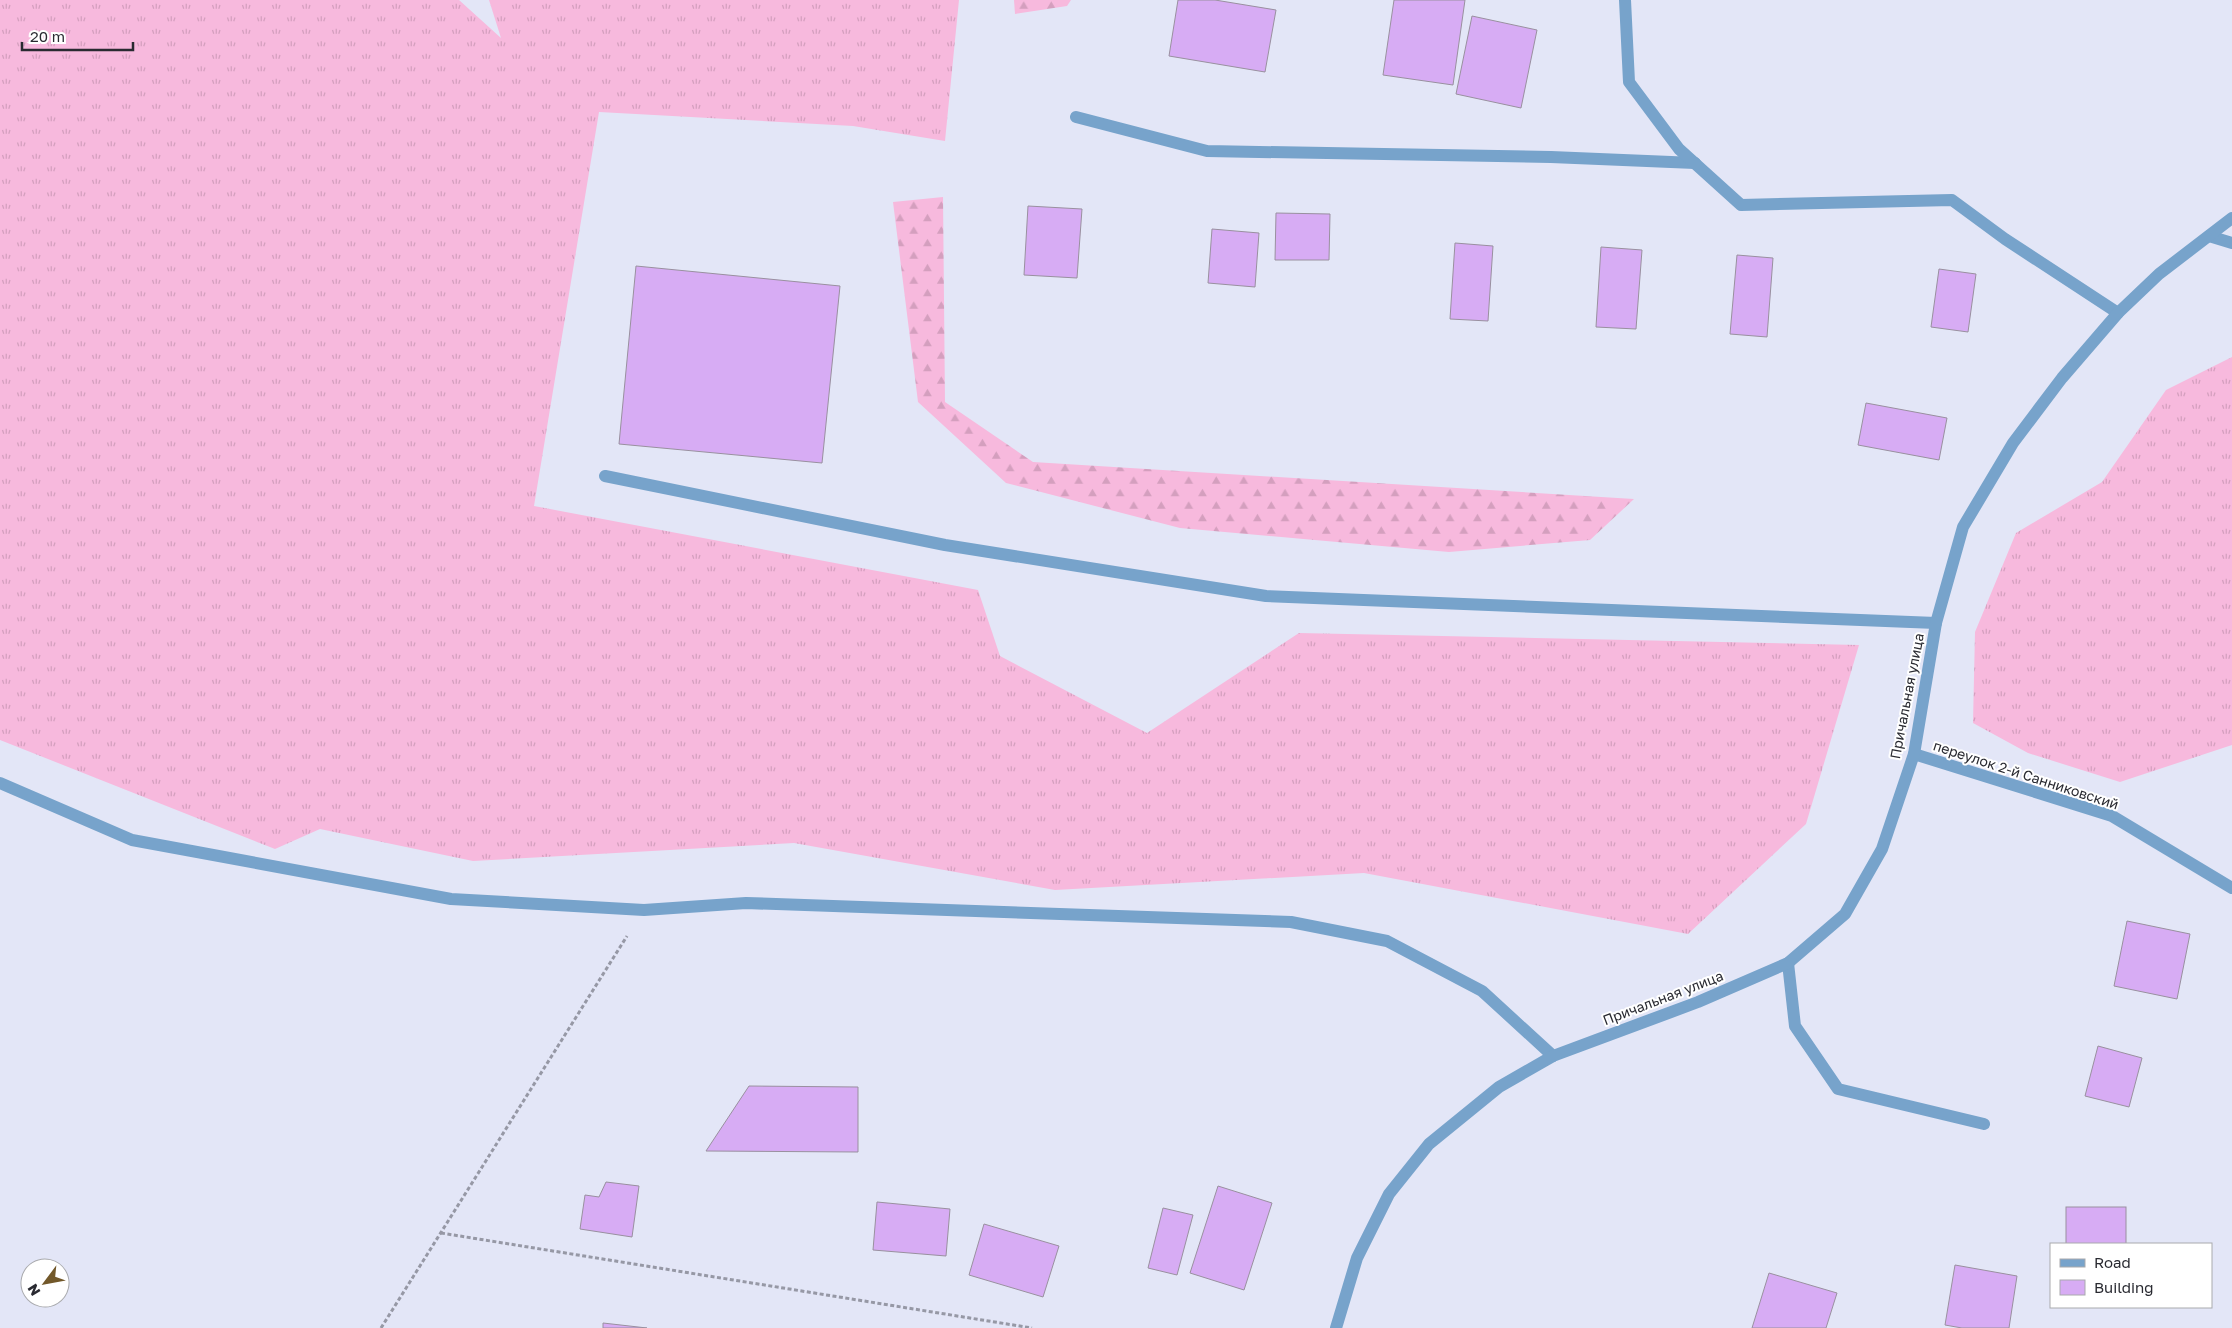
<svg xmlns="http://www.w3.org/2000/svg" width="2232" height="1328" font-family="'Golos Text',sans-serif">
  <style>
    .grass { fill: url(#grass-tufts) }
    .forest { fill: url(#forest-firs) }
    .building { fill: #d7acf4; stroke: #99909f }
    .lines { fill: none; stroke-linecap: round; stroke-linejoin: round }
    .path { stroke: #9698a5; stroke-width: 3; stroke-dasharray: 4 2.5; stroke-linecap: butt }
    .service { stroke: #77a3cb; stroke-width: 12 }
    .minor { stroke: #77a3cb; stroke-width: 12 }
    .tertiary { stroke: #77a3cb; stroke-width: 12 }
    .labels { text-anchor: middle; stroke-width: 4; stroke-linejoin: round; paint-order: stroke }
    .street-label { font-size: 14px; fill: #292a31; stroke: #fff }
  </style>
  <defs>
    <pattern id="grass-tufts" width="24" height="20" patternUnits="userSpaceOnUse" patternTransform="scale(1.25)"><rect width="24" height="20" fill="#f7b9dd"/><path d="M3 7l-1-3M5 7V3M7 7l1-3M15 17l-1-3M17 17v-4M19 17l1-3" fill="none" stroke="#d49fbe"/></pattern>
    <pattern id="forest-firs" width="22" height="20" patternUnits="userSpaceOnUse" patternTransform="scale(1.25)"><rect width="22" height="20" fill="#f7b9dd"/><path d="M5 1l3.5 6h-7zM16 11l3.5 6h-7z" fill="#d49fbe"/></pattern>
  </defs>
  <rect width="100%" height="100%" fill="#e3e6f7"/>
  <g class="grass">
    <polygon points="0,0 459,0 501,38 489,0 959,0 945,141 853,126 599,112 534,506 978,590 1000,656 1147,733 1299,633 1859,645 1806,824 1688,934 1364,873 1055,890 794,843 473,861 320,829 275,849 0,740"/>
    <polygon points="2232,357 2232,745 2120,782 2028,753 1973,723 1975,632 2016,533 2102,482 2166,390"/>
  </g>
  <g class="forest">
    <polygon points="1014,0 1071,0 1067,6 1015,14"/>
    <polygon points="943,197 945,402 1033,462 1634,499 1590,540 1449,552 1180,528 1006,483 918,402 893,202"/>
  </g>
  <g class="building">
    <polygon points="1178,0 1215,0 1276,10 1265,72 1169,56"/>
    <polygon points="1394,0 1465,0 1453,85 1383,75"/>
    <polygon points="1472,16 1537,30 1521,108 1456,94"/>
    <polygon points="1028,206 1082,209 1077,278 1024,275"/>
    <polygon points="1276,213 1330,214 1329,260 1275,260"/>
    <polygon points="1212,229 1259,233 1255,287 1208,283"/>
    <polygon points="1455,243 1493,246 1488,321 1450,319"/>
    <polygon points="1601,247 1642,250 1636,329 1596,327"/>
    <polygon points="1737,255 1773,258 1767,337 1730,334"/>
    <polygon points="636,266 840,286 822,463 619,444"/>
    <polygon points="1939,269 1976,274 1968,332 1931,327"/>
    <polygon points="1866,403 1947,418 1939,460 1858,445"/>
    <polygon points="2127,921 2190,934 2177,999 2114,986"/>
    <polygon points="2098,1046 2142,1058 2129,1107 2085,1096"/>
    <polygon points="749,1086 858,1087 858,1152 706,1151"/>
    <polygon points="606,1182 639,1186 632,1237 580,1229 585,1195 599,1197"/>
    <polygon points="1218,1186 1272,1203 1244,1290 1190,1273"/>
    <polygon points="877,1202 950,1209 946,1256 873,1250"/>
    <rect x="2066" y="1207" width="60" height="37"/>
    <polygon points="1163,1208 1193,1215 1177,1275 1148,1268"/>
    <polygon points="984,1224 1059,1246 1043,1297 969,1275"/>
    <polygon points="1955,1265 2017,1276 2009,1328 1962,1328 1945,1325"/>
    <polygon points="1769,1273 1837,1293 1826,1328 1752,1328"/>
    <polygon points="603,1323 647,1328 603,1328"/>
  </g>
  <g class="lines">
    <g class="path">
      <polyline points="441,1233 1032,1328"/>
      <polyline points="381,1328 627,936"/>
    </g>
    <g class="service">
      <polyline points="1076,117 1207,151 1551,157 1695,163"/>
      <polyline points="605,476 945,545 1266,596 1936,623"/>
      <polyline points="0,783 132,840 451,899 644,910 746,903 1291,922 1387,941 1482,991 1553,1056"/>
    </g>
    <g class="minor">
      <polyline points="1625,0 1629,82 1679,149 1741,205 1952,200 2005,239 2118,313"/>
      <polyline points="2209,236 2232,243"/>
      <polyline points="1914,754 2112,816 2232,888"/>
      <polyline points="1788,963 1795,1026 1838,1089 1984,1124"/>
    </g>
    <polyline class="tertiary" points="1336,1328 1357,1258 1389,1194 1429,1144 1499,1087 1553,1056 1698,1002 1788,963 1845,914 1882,849 1914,754 1936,623 1963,527 2013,443 2062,378 2118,313 2159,274 2232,218"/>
  </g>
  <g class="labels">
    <g class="street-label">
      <text transform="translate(1907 696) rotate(-79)" y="5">Причальная улица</text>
      <text transform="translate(2026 775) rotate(18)" y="5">переулок 2-й Санниковский</text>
      <text transform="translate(1663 998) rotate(-21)" y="5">Причальная улица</text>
    </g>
  </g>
  <rect x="2050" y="1243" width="162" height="65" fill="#ffffff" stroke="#a9aaad"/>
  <rect x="2060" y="1259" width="25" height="8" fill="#77a3cb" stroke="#a9aaad"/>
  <text x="2094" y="1268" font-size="15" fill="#292a31">Road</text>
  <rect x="2060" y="1280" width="25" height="15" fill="#d7acf4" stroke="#a9aaad"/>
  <text x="2094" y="1293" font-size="15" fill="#292a31">Building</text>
  <g transform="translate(45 1283) rotate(238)"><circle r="24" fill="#ffffff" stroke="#a9aaad"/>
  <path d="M0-4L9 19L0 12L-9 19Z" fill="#72582a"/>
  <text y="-8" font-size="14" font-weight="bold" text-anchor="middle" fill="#292a31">N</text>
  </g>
  <path d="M22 42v8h111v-8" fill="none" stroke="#292a31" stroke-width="2.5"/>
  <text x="30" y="42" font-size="15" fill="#292a31" stroke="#ffffff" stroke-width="4" paint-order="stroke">20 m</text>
</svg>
